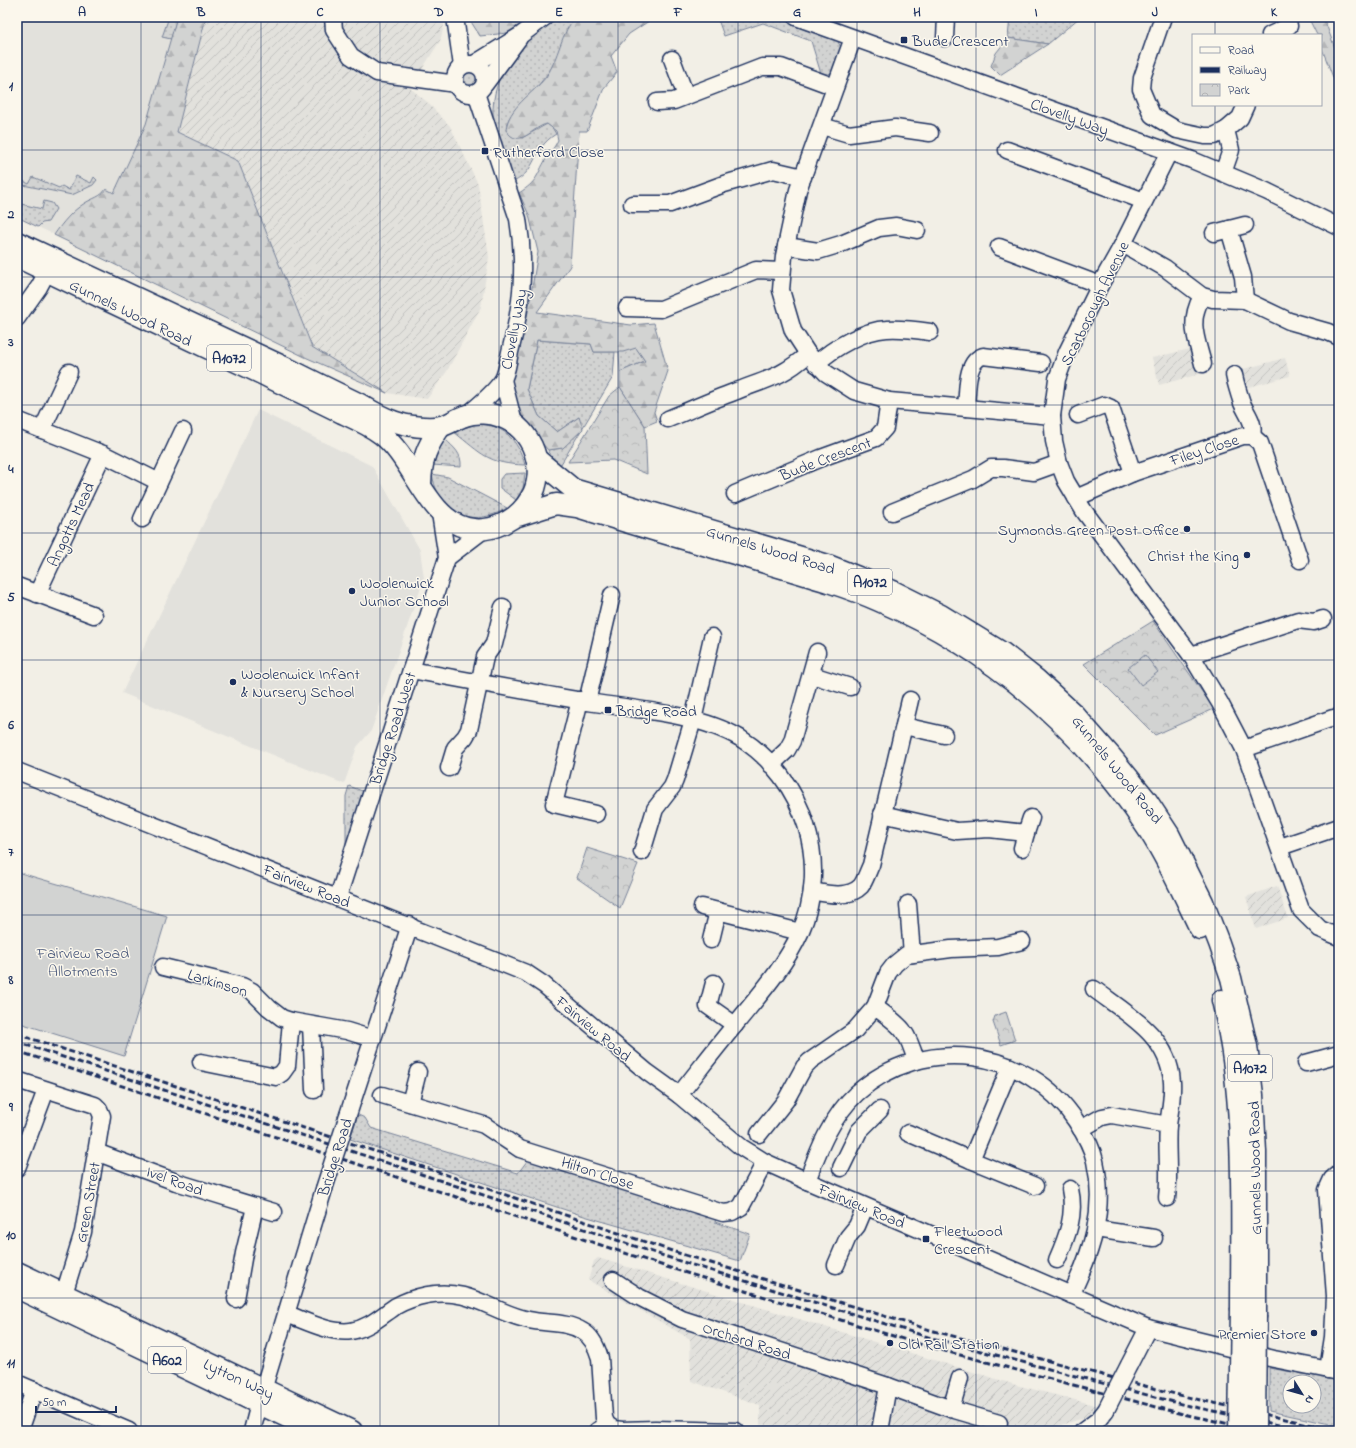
<svg xmlns="http://www.w3.org/2000/svg" width="1356" height="1448" font-family="'Indie Flower',sans-serif">
  <style>
    .built { fill: #e2e1dc }
    .industrial { fill: url(#industrial-furrows) }
    .grass { fill: url(#grass-dots); stroke: #768198; fill-rule: evenodd }
    .forest { fill: url(#forest-firs); stroke: #768198 }
    .park { fill: url(#park-crowns); stroke: #768198 }
    .garden { fill: #d2d3d2; stroke: #768198 }
    .lines { fill: none; stroke-linecap: round; stroke-linejoin: round }
    .minor-casing { stroke: #1b2f5e; stroke-width: 19 }
    .major-casing { stroke: #1b2f5e; stroke-width: 23 }
    .minor { stroke: #fbf7ec; stroke-width: 16 }
    .major { stroke: #fbf7ec; stroke-width: 20 }
    .rail { stroke: #1b2f5e; stroke-width: 3; stroke-dasharray: 6 3; stroke-linecap: butt }
    .minor-bridge-casing { stroke: #1b2f5e; stroke-width: 19; stroke-linecap: butt }
    .major-bridge-casing { stroke: #1b2f5e; stroke-width: 23; stroke-linecap: butt }
    .minor-bridge { stroke: #fbf7ec; stroke-width: 16 }
    .major-bridge { stroke: #fbf7ec; stroke-width: 20 }
    .grid { fill: none; stroke: #1b2f5e; stroke-width: 1; stroke-opacity: 0.55 }
    .poi-dot { fill: #1b2f5e; stroke: #fbf7ec; stroke-width: 1.5 }
    .labels { text-anchor: middle; stroke-width: 3; stroke-linejoin: round; paint-order: stroke }
    .shield { fill: #fbf7ec; stroke: #5e6b89; stroke-width: 1 }
    .shield-label { font-size: 15px; font-weight: bold; fill: #1b2f5e }
    .poi-label { font-size: 16px; fill: #1b2f5e; stroke: #fbf7ec; text-anchor: start }
    .street-label { font-size: 16px; fill: #1b2f5e; stroke: #fbf7ec }
    .park-label { font-size: 16px; fill: #49587b; stroke: #fbf7ec }
    .neatline { fill: none; stroke: #1b2f5e; stroke-width: 1.5 }
    .grid-label { font-size: 13px; text-anchor: middle; font-weight: bold; fill: #1b2f5e }
  </style>
  <defs>
    <pattern id="industrial-furrows" width="10" height="10" patternUnits="userSpaceOnUse"><rect width="10" height="10" fill="#e2e1dc"/><path d="M-1 1l2-2M0 10L10 0M9 11l2-2" fill="none" stroke="#c1c1bf"/></pattern>
    <pattern id="grass-dots" width="8" height="8" patternUnits="userSpaceOnUse"><rect width="8" height="8" fill="#d2d3d2"/><path d="M2 2h.1M6 6h.1" fill="none" stroke="#b4b5b7" stroke-width="1.8" stroke-linecap="round"/></pattern>
    <pattern id="forest-firs" width="22" height="20" patternUnits="userSpaceOnUse"><rect width="22" height="20" fill="#d2d3d2"/><path d="M5 1l3.5 6h-7zM16 11l3.5 6h-7z" fill="#b4b5b7"/></pattern>
    <pattern id="park-crowns" width="20" height="18" patternUnits="userSpaceOnUse"><rect width="20" height="18" fill="#d2d3d2"/><path d="M2 6a3 3 0 1 1 6 0M12 15a3 3 0 1 1 6 0" fill="none" stroke="#b4b5b7"/></pattern>
  </defs>
  <rect width="100%" height="100%" fill="#f2efe6"/>
  <filter id="ink" filterUnits="userSpaceOnUse"><feTurbulence type="fractalNoise" baseFrequency=".025" numOctaves="2"/><feDisplacementMap in="SourceGraphic" scale="8" xChannelSelector="R" yChannelSelector="G"/><feConvolveMatrix kernelMatrix="1 2 1 2 8 2 1 2 1" color-interpolation-filters="sRGB"/></filter>
  <g filter="url(#ink)">
    <g class="built">
      <polygon points="17,17 195,17 93,253 17,217"/>
      <polygon points="258,410 372,466 420,550 424,578 371,731 357,747 344,784 122,693"/>
      <polygon points="46,1407 98,1431 28,1431 37,1411"/>
    </g>
    <g class="industrial">
      <polygon points="206,17 446,17 440,41 410,88 426,101 450,126 478,184 489,257 481,307 447,371 427,399 387,393 312,347 238,161 177,132"/>
      <polygon points="1194,348 1200,374 1159,385 1152,358"/>
      <polygon points="1285,358 1290,376 1245,388 1240,370"/>
      <polygon points="1277,886 1288,918 1256,929 1246,897"/>
      <polygon points="598,1258 1016,1385 1099,1406 1092,1415 1044,1431 901,1431 893,1429 892,1431 835,1431 760,1425 760,1405 691,1381 690,1339 588,1280 594,1261"/>
    </g>
    <g class="grass">
      <polygon points="169,17 177,17 171,39 162,37"/>
      <path d="M557,17h19l-4,4c-8,19 -14,40 -27,56 -12,17 -31,28 -39,48l16,13 25,-14 5,3 4,7c-25,15 -18,37 -43,48 -7,-21 -19,-43 -20,-65 -2,-45 28,-77 64,-100z"/>
      <polygon points="717,17 779,17 833,37 838,42 842,49 833,72 822,77 811,41 763,23 724,36"/>
      <polygon points="1010,17 1080,17 1048,44 1008,38"/>
      <circle cx="471" cy="80" r="9"/>
      <polygon points="76,176 91,183 94,177 97,180 93,185 72,195 23,185 17,182 17,178 29,184 33,177 59,188 62,186 69,190"/>
      <polygon points="44,201 52,203 56,209 48,222 42,223 38,227 17,217 17,203 42,209"/>
      <polygon points="537,340 591,344 594,352 615,352 613,377 561,464 556,465 548,450 563,448 579,417 557,432 539,416 527,389"/>
      <polygon points="636,347 645,361 620,372 619,352"/>
      <path d="M475,424c28,-1 43,16 50,41 -37,-1 -43,-11 -71,-33z"/>
      <path d="M445,439c9,9 17,14 16,28l-29,-2 5,-15z"/>
      <polygon points="525,473 523,488 516,500 500,488 500,479 504,474"/>
      <path d="M432,474l16,3 59,31c-35,21 -68,6 -75,-34z"/>
      <polygon points="349,786 365,792 346,853 346,796"/>
      <polygon points="358,1115 365,1118 371,1128 518,1173 530,1157 716,1218 715,1222 750,1234 740,1261 584,1216 350,1139"/>
      <path d="M1269,1368l70,12v46l-70,-15zM1290,1382h24v24h-24z"/>
    </g>
    <g class="forest">
      <path d="M177,17h29l-29,115 61,29 74,186 75,46 -82,-36 -251,-122c9,-13 18,-24 31,-32 8,-5 16,-6 21,-14l8,4 32,-69z"/>
      <polygon points="468,17 531,17 507,33 480,36"/>
      <path d="M576,17h79l-26,17 -18,22 6,16 -13,16 -17,43h-8l-9,135 -33,46 94,13 23,-2 14,48 -14,41 3,9 -12,5 -25,-39v-15l25,-11 -9,-13 -13,4h-29l-3,-8 -54,-4 -10,49 12,27 18,16 22,-15 4,12 -20,19 -15,2 -22,-25 -10,-21 -5,-28 17,-64 10,-60 -9,-37 -10,-22c19,-12 17,-17 27,-34 4,-7 9,-12 12,-19l-2,-9 -9,-7c-14,2 -28,27 -41,6 2,-23 27,-36 40,-53 13,-19 15,-46 30,-60z"/>
      <polygon points="1308,17 1321,17 1326,24 1339,59 1339,93 1321,46 1321,35 1317,35"/>
      <polygon points="1008,38 1048,44 1000,75 991,66 996,53"/>
    </g>
    <g class="park">
      <polygon points="620,387 645,426 647,474 613,460 568,462 609,396"/>
      <polygon points="1153,621 1214,709 1155,735 1084,664"/>
      <polygon points="587,848 638,864 620,908 577,878"/>
      <polygon points="1006,1012 1015,1040 1001,1045 993,1022 995,1016"/>
    </g>
    <g class="garden">
      <polygon points="1145,655 1158,672 1141,685 1128,668"/>
      <polygon points="17,872 167,916 124,1056 17,1022"/>
    </g>
    <g class="lines">
      <g class="minor-casing">
        <g id="minor">
          <polyline points="333,17 334,30 351,56 377,73 456,84"/>
          <polyline points="455,17 462,66"/>
          <polyline points="796,17 1192,160 1266,191 1339,227"/>
          <polyline points="1163,17 1142,78 1141,89 1152,115 1177,130 1205,136 1214,136 1226,130"/>
          <polyline points="1270,35 1289,26"/>
          <polyline points="853,38 798,190 784,256 781,290 793,331 808,354 826,373 854,391 889,401 912,403 1052,416"/>
          <polyline points="945,38 946,17"/>
          <polyline points="672,59 686,96"/>
          <circle cx="470" cy="79" r="15"/>
          <polyline points="474,64 521,35 545,17"/>
          <polyline points="485,84 519,38"/>
          <polyline points="657,102 674,101 762,67 781,67 835,87"/>
          <polyline points="822,126 849,134 895,128 930,133"/>
          <polyline points="1007,150 1144,201"/>
          <polyline points="1169,152 1123,244 1100,285 1067,352 1057,379 1052,416 1054,441 1059,463 1066,481 1084,511 1191,655 1220,703 1244,749 1301,910 1320,929 1339,937"/>
          <polyline points="1223,173 1231,150 1226,130 1240,118 1246,105"/>
          <polyline points="632,204 670,204 724,184 773,170 803,177"/>
          <polyline points="1229,229 1243,277 1245,300"/>
          <polyline points="1214,233 1245,225"/>
          <polyline points="1123,244 1165,268 1202,296 1213,299 1245,300 1289,321 1328,332 1339,337"/>
          <polyline points="786,246 818,251 841,244 879,228 896,226 917,230"/>
          <polyline points="999,247 1100,285"/>
          <path d="M1202,296c-14,26 -6,41 1,68"/>
          <polyline points="627,308 661,309 756,270 782,271"/>
          <polyline points="17,318 39,287 47,272"/>
          <path d="M816,364c17,-16 48,-34 71,-35 14,-1 29,1 43,3"/>
          <path d="M1234,375c2,10 5,19 8,28 5,12 13,19 10,33"/>
          <polyline points="503,380 514,423"/>
          <path d="M966,408c2,-17 -1,-46 17,-52l58,7"/>
          <path d="M467,415c12,-10 25,-20 35,-34 5,-7 6,-20 8,-29 12,-47 16,-85 8,-133l-42,-126"/>
          <polyline points="1078,415 1104,405 1111,408 1133,473"/>
          <path d="M668,419c22,-9 44,-19 66,-27 30,-12 49,-15 74,-38"/>
          <polyline points="17,420 103,454 159,482"/>
          <polyline points="42,430 69,372"/>
          <polyline points="735,494 821,458 876,438 885,428 889,401"/>
          <polyline points="1076,498 1133,473 1243,436 1252,436 1260,443 1300,560"/>
          <polyline points="892,512 973,479 991,468 1003,468 1034,472 1059,463"/>
          <polyline points="142,519 183,431"/>
          <polyline points="447,558 485,529"/>
          <polyline points="17,586 94,615"/>
          <polyline points="37,594 103,454"/>
          <polyline points="1191,655 1298,620 1314,622 1323,619"/>
          <path d="M411,670c59,11 118,22 177,32 46,7 112,12 152,36 65,41 91,126 60,195 -15,33 -39,60 -61,87 -21,25 -40,50 -60,75"/>
          <polyline points="812,675 850,687"/>
          <polyline points="580,700 554,804 596,814"/>
          <polyline points="587,702 612,595"/>
          <polyline points="904,726 944,735"/>
          <polyline points="1244,749 1333,718"/>
          <polyline points="771,765 787,750 792,741 817,652"/>
          <polyline points="449,768 455,748 465,737 469,730 485,657 494,644 503,607"/>
          <polyline points="17,771 526,973 544,985 647,1072 679,1095 741,1147 765,1162 807,1181 1148,1328 1274,1359 1339,1372"/>
          <polyline points="882,814 957,831 989,829 1026,833 1031,818"/>
          <polyline points="1280,847 1339,827"/>
          <polyline points="1022,848 1026,833"/>
          <polyline points="642,852 655,809 672,787 675,780 693,720 712,637"/>
          <path d="M812,891c15,3 37,8 49,-5 4,-5 7,-15 10,-21l39,-165"/>
          <polyline points="338,897 447,558 440,513"/>
          <polyline points="908,904 912,954"/>
          <polyline points="702,907 800,932"/>
          <polyline points="711,940 718,911"/>
          <polyline points="163,967 242,986 252,991 269,1008 282,1018 291,1021 347,1031 373,1039"/>
          <polyline points="714,983 708,1006 735,1025"/>
          <path d="M1094,989c33,25 75,47 78,93 1,14 -2,29 -4,43"/>
          <polyline points="875,1007 888,973 895,964 906,955 951,949 998,947 1022,941"/>
          <polyline points="311,1025 314,1090"/>
          <polyline points="201,1062 276,1077 282,1073 287,1066 291,1021"/>
          <polyline points="1306,1063 1339,1054"/>
          <polyline points="1010,1067 971,1160 1035,1186"/>
          <polyline points="17,1080 95,1105 99,1109 102,1116 83,1232 64,1294"/>
          <polyline points="382,1095 484,1125 520,1149 723,1213 732,1212 741,1207 765,1162"/>
          <polyline points="410,1103 418,1072"/>
          <polyline points="347,1118 410,925"/>
          <path d="M1081,1129l21,-12 10,-2 56,10c-2,25 2,48 -1,73"/>
          <polyline points="908,1133 971,1160"/>
          <path d="M759,1134l27,-34 18,-33 6,-6 45,-31 20,-23c26,19 32,22 41,54"/>
          <polyline points="96,1152 176,1182 274,1212"/>
          <polyline points="17,1168 46,1090"/>
          <polyline points="841,1168 859,1131 880,1110"/>
          <path d="M807,1181c12,-32 24,-64 50,-88 65,-59 171,-46 219,28 8,12 16,26 19,40 11,49 -3,90 -24,134"/>
          <polyline points="1096,1229 1154,1238"/>
          <path d="M1057,1260c10,-23 19,-45 13,-71"/>
          <polyline points="836,1265 848,1237 857,1226 865,1207"/>
          <polyline points="613,1280 639,1297 682,1319 888,1386"/>
          <polyline points="236,1299 244,1253 255,1207"/>
          <path d="M287,1314c19,7 44,20 64,17 18,-3 30,-15 45,-25 9,-5 21,-9 31,-11 43,-8 64,17 102,25 17,4 37,1 53,11 10,5 15,17 18,27l4,60 3,7"/>
          <polyline points="1129,1365 1148,1328"/>
          <polyline points="1328,1370 1333,1337 1335,1296 1327,1190 1332,1179 1339,1173"/>
          <polyline points="17,1383 129,1431"/>
          <polyline points="263,1390 324,1189"/>
          <polyline points="951,1409 960,1378"/>
          <polyline points="20,1431 34,1390"/>
          <polyline points="252,1431 259,1404"/>
          <polyline points="597,1431 607,1425 614,1429 622,1430 655,1429 736,1431"/>
          <polyline points="880,1431 888,1386 951,1409 999,1423"/>
          <polyline points="1083,1431 1098,1420 1106,1410"/>
        </g>
      </g>
      <g class="major-casing">
        <g id="major">
          <path d="M17,242c92,43 184,86 276,129 22,11 44,22 67,33 10,6 21,13 33,17 13,5 35,8 49,5 8,-2 15,-8 23,-10 10,-4 26,-3 36,1 32,11 47,54 29,82 -12,21 -39,35 -63,29 -40,-9 -54,-70 -86,-94 -12,-9 -26,-15 -39,-21 -26,-13 -52,-25 -78,-38 -82,-39 -165,-78 -247,-118"/>
          <polyline points="539,461 573,489 828,565 893,591 941,615 1003,653 1036,679 1074,714 1111,756 1146,799 1169,834 1203,902 1219,943 1231,978 1247,1046 1253,1095 1256,1152 1256,1316"/>
          <path d="M421,484c1,-26 5,-36 20,-58"/>
          <path d="M518,516l38,-12 21,3c58,18 116,35 175,52 42,13 86,24 127,42 114,49 203,127 270,230 20,31 35,65 51,98"/>
          <path d="M1222,1000c24,101 19,204 19,308"/>
          <polyline points="17,1272 352,1431"/>
          <polyline points="17,1288 316,1431"/>
        </g>
      </g>
      <use href="#minor" class="minor"/>
      <use href="#major" class="major"/>
      <g class="rail">
        <polyline points="17,1034 423,1167 675,1252 930,1330 1187,1397 1339,1431"/>
        <polyline points="17,1042 421,1174 673,1259 928,1337 1185,1405 1306,1431"/>
        <polyline points="17,1051 670,1268 926,1346 1183,1414 1262,1431"/>
      </g>
      <g class="minor-bridge-casing">
        <g id="minor-bridge">
          <polyline points="324,1189 347,1118"/>
          <polyline points="1106,1410 1129,1365"/>
        </g>
      </g>
      <g class="major-bridge-casing">
        <g id="major-bridge">
          <polyline points="1239,1431 1241,1308"/>
          <polyline points="1255,1431 1256,1316"/>
        </g>
      </g>
      <use href="#minor-bridge" class="minor-bridge"/>
      <use href="#major-bridge" class="major-bridge"/>
    </g>
  </g>
  <path class="grid" d="M141,17v1414M261,17v1414M380,17v1414M499,17v1414M618,17v1414M738,17v1414M857,17v1414M976,17v1414M1095,17v1414M1215,17v18M1215,105v1326M17,150h1322M17,277h1322M17,405h1322M17,533h1322M17,660h1322M17,788h1322M17,915h1322M17,1043h1322M17,1171h1322M17,1298h1322"/>
  <g class="poi-dot">
    <rect x="900" y="36" width="8" height="8" rx="2"/>
    <rect x="481" y="147" width="8" height="8" rx="2"/>
    <circle cx="1187" cy="529" r="4"/>
    <circle cx="1247" cy="555" r="4"/>
    <circle cx="352" cy="591" r="4"/>
    <circle cx="233" cy="682" r="4"/>
    <rect x="604" y="706" width="8" height="8" rx="2"/>
    <rect x="922" y="1235" width="8" height="8" rx="2"/>
    <circle cx="1314" cy="1333" r="4"/>
    <circle cx="890" cy="1343" r="4"/>
  </g>
  <g class="labels">
    <g class="shield">
      <rect x="207" y="345" width="44" height="26" rx="3"/>
      <rect x="848" y="569" width="44" height="26" rx="3"/>
      <rect x="1228" y="1055" width="44" height="26" rx="3"/>
      <rect x="148" y="1347" width="38" height="26" rx="3"/>
    </g>
    <g class="shield-label">
      <text x="229" y="363">A1072</text>
      <text x="870" y="587">A1072</text>
      <text x="1250" y="1073">A1072</text>
      <text x="167" y="1365">A602</text>
    </g>
    <g class="poi-label">
      <text x="912" y="46">Bude Crescent</text>
      <text x="493" y="157">Rutherford Close</text>
      <text x="1179" y="535" text-anchor="end">Symonds Green Post Office</text>
      <text x="1239" y="561" text-anchor="end">Christ the King</text>
      <text x="360" y="588">Woolenwick<tspan x="360" dy="18">Junior School</tspan></text>
      <text x="241" y="679">Woolenwick Infant<tspan x="241" dy="18">&amp; Nursery School</tspan></text>
      <text x="616" y="716">Bridge Road</text>
      <text x="934" y="1236">Fleetwood<tspan x="934" dy="18">Crescent</tspan></text>
      <text x="1306" y="1339" text-anchor="end">Premier Store</text>
      <text x="898" y="1349">Old Rail Station</text>
    </g>
    <g class="street-label">
      <text transform="translate(1070 116) rotate(20)" y="6">Clovelly Way</text>
      <text transform="translate(1094 303) rotate(-64)" y="6">Scarborough Avenue</text>
      <text transform="translate(131 312) rotate(26)" y="6">Gunnels Wood Road</text>
      <text transform="translate(513 329) rotate(-79)" y="6">Clovelly Way</text>
      <text transform="translate(1204 449) rotate(-18)" y="6">Filey Close</text>
      <text transform="translate(825 458) rotate(-21)" y="6">Bude Crescent</text>
      <text transform="translate(70 524) rotate(-65)" y="6">Angotts Mead</text>
      <text transform="translate(771 549) rotate(17)" y="6">Gunnels Wood Road</text>
      <text transform="translate(392 728) rotate(-72)" y="6">Bridge Road West</text>
      <text transform="translate(1118 769) rotate(51)" y="6">Gunnels Wood Road</text>
      <text transform="translate(307 885) rotate(22)" y="6">Fairview Road</text>
      <text transform="translate(218 982) rotate(17)" y="6">Larkinson</text>
      <text transform="translate(594 1028) rotate(40)" y="6">Fairview Road</text>
      <text transform="translate(334 1157) rotate(-72)" y="6">Bridge Road</text>
      <text transform="translate(1254 1168) rotate(-91)" y="6">Gunnels Wood Road</text>
      <text transform="translate(598 1172) rotate(18)" y="6">Hilton Close</text>
      <text transform="translate(175 1180) rotate(20)" y="6">Ivel Road</text>
      <text transform="translate(87 1202) rotate(-80)" y="6">Green Street</text>
      <text transform="translate(862 1205) rotate(23)" y="6">Fairview Road</text>
      <text transform="translate(747 1340) rotate(18)" y="6">Orchard Road</text>
      <text transform="translate(239 1378) rotate(25)" y="6">Lytton Way</text>
    </g>
    <g class="park-label">
      <text x="83" y="958">Fairview Road<tspan x="83" dy="18">Allotments</tspan></text>
    </g>
  </g>
  <rect width="1356" height="1448" fill="none" stroke="#fbf7ec" stroke-width="44"/>
  <rect x="1192" y="34" width="130" height="72" fill="#fbf7ec" stroke="#a1a7b3"/>
  <rect x="1200" y="47" width="20" height="6" fill="#fbf7ec" stroke="#a1a7b3"/>
  <text x="1228" y="54" font-size="12" fill="#1b2f5e">Road</text>
  <rect x="1200" y="67" width="20" height="6" fill="#1b2f5e" stroke="#a1a7b3"/>
  <text x="1228" y="74" font-size="12" fill="#1b2f5e">Railway</text>
  <rect x="1200" y="84" width="20" height="12" fill="url(#park-crowns)" stroke="#a1a7b3"/>
  <text x="1228" y="94" font-size="12" fill="#1b2f5e">Park</text>
  <g transform="translate(1302 1394) rotate(127)"><circle r="19" fill="#fbf7ec" stroke="#a1a7b3"/>
  <path d="M0-3L7 15L0 10L-7 15Z" fill="#1b2f5e"/>
  <text y="-6" font-size="11" font-weight="bold" text-anchor="middle" fill="#1b2f5e">N</text>
  </g>
  <path d="M36 1406v6h80v-6" fill="none" stroke="#1b2f5e" stroke-width="2"/>
  <text x="42" y="1406" font-size="12" fill="#1b2f5e" stroke="#fbf7ec" stroke-width="3" paint-order="stroke">50 m</text>
  <rect x="22" y="22" width="1312" height="1404" class="neatline"/>
  <g class="grid-label">
    <text x="82" y="16">A</text>
    <text x="201" y="16">B</text>
    <text x="320" y="16">C</text>
    <text x="439" y="16">D</text>
    <text x="559" y="16">E</text>
    <text x="678" y="16">F</text>
    <text x="797" y="16">G</text>
    <text x="917" y="16">H</text>
    <text x="1036" y="16">I</text>
    <text x="1155" y="16">J</text>
    <text x="1274" y="16">K</text>
    <text x="11" y="90">1</text>
    <text x="11" y="218">2</text>
    <text x="11" y="346">3</text>
    <text x="11" y="473">4</text>
    <text x="11" y="601">5</text>
    <text x="11" y="729">6</text>
    <text x="11" y="856">7</text>
    <text x="11" y="984">8</text>
    <text x="11" y="1111">9</text>
    <text x="11" y="1239">10</text>
    <text x="11" y="1367">11</text>
  </g>
</svg>
